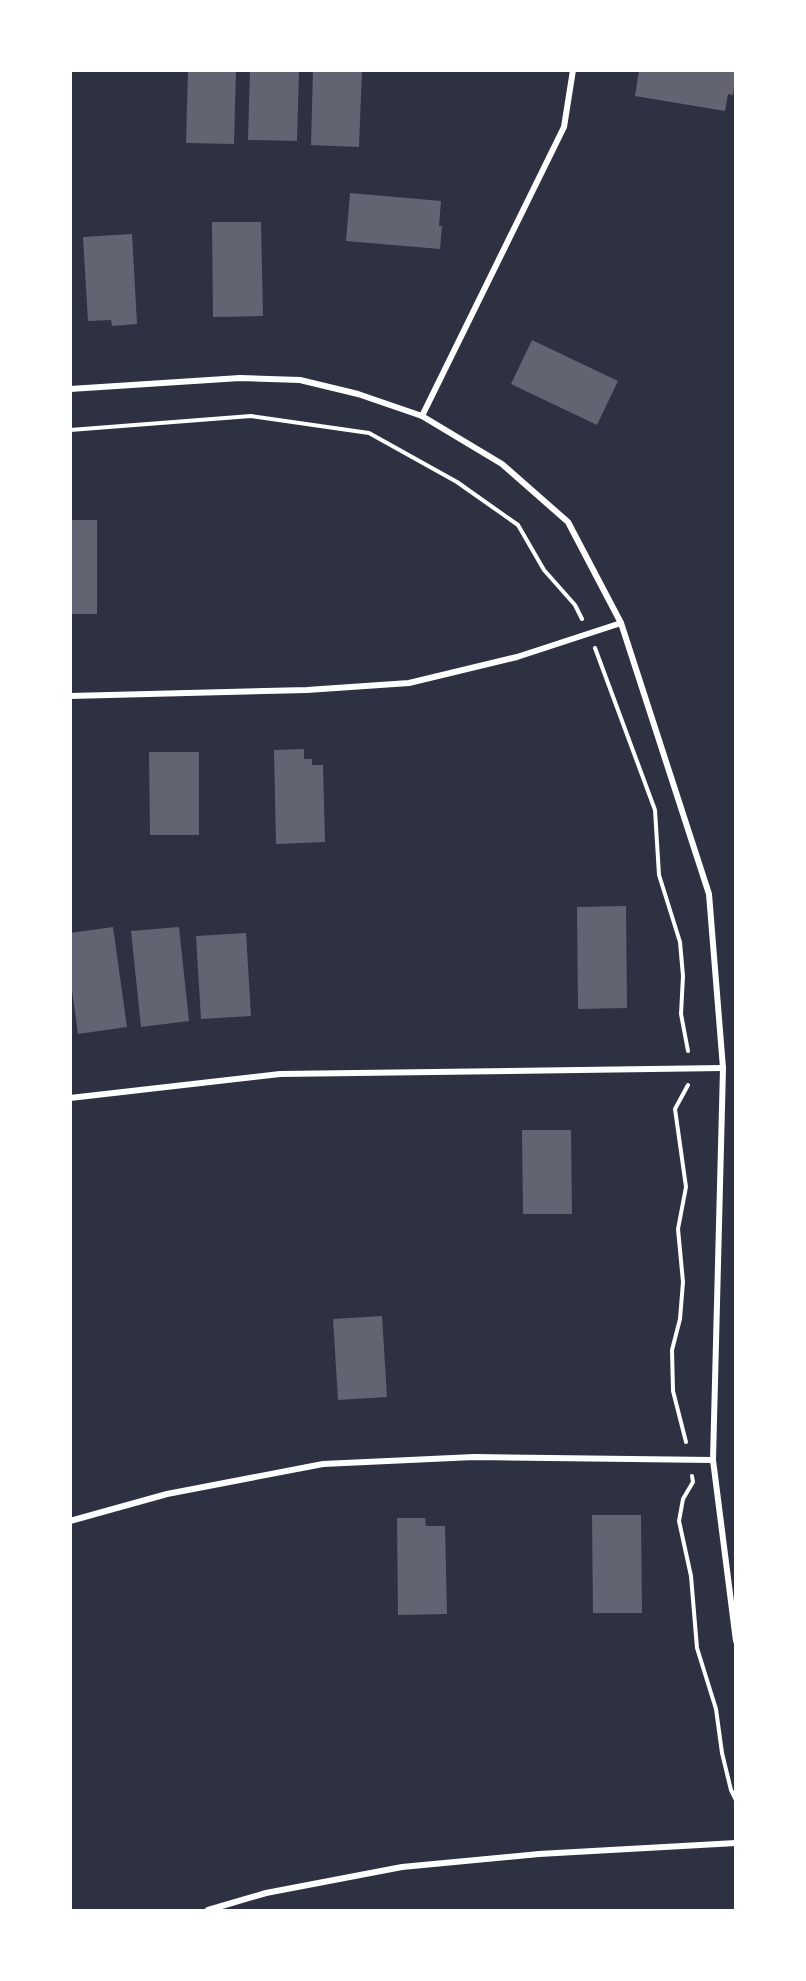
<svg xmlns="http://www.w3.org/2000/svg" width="806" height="1981" font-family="'Titillium Web',sans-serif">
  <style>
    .building { fill: #626471 }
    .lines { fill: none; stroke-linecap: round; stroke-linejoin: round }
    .path { stroke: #fff; stroke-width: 4 }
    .minor { stroke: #fff; stroke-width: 6 }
  </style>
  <rect width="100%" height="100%" fill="#2d3142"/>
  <g class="building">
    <polygon points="188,70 236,70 234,144 186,143"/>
    <polygon points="250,70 299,70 297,141 248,140"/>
    <polygon points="313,70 362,70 359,147 311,145"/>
    <polygon points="639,70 736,70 733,95 728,94 725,111 635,96"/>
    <polygon points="350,193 441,201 439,226 442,226 440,249 346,241"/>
    <polygon points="212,222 261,222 263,316 213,317"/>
    <polygon points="132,234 137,324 112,326 111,320 88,321 83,237"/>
    <polygon points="532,340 618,381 597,425 511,384"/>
    <rect x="70" y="520" width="27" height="94"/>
    <polygon points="304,749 304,759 312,759 312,765 323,765 325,842 276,844 274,750"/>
    <polygon points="149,752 199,752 199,835 150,835"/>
    <polygon points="626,906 627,1008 578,1009 577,907"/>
    <polygon points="113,927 127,1027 78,1034 70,975 70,933"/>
    <polygon points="179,927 189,1021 141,1027 131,931"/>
    <polygon points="246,933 251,1016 201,1019 196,936"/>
    <polygon points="522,1130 571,1130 572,1214 523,1214"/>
    <polygon points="382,1316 387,1397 338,1400 333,1319"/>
    <polygon points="592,1515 641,1515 642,1613 593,1613"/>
    <polygon points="397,1518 425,1518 426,1526 445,1526 447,1614 398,1615"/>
  </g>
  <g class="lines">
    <g class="path">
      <polyline points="70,430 251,416 369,433 457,482 518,525 544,570 575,605 582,619"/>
      <polyline points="595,648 655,810 659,875 680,942 683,976 681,1014 688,1051"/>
      <polyline points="686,1442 673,1391 672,1350 680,1319 683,1282 678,1229 686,1187 675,1109 688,1085"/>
      <polyline points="692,1476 693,1482 683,1499 679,1521 691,1576 697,1648 716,1709 722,1753 731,1790 736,1800"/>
    </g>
    <g class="minor">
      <polyline points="70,389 240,378 300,380 358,394 422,416 502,464 568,522 621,623 709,894 723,1068 713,1460 736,1641"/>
      <polyline points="422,416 564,127 573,70"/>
      <polyline points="70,696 307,690 409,683 517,657 621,623"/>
      <polyline points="70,1098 280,1074 723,1068"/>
      <polyline points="70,1521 167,1494 323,1464 474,1457 713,1460"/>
      <polyline points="208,1910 266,1893 402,1867 539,1854 736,1843"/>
    </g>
  </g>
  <rect width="806" height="1981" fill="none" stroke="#ffffff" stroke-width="144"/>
</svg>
